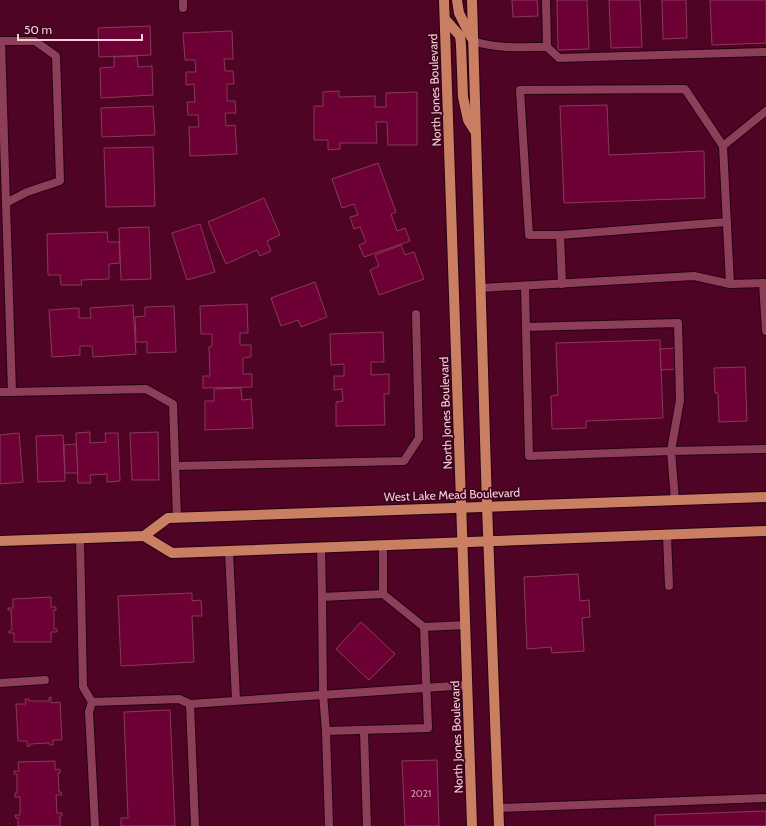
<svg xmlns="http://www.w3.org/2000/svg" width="766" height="826" font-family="Cabin,sans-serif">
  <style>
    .building { fill: #6d0135; stroke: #883b55 }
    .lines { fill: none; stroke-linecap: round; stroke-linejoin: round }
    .lane-casing { stroke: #260210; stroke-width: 10 }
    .primary-casing { stroke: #260210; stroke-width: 12 }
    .lane { stroke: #8d3f59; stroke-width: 8 }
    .primary { stroke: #cb7f62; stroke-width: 10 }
    .labels { text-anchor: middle; stroke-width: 3.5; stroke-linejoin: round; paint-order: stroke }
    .number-label { font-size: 10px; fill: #d89ab0 }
    .street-label { font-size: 12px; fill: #fbcdd9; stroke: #3d051d }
  </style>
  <rect width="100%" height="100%" fill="#4f0325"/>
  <g class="building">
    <polygon points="512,0 537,0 538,16 513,17"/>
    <polygon points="557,0 587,0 589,49 558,50"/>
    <polygon points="609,0 640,0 642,47 611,48"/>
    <polygon points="662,0 686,0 687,38 663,39"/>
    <polygon points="710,0 766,0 766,43 712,45"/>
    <polygon points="150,26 151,55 99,57 98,28"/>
    <polygon points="232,31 233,59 224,59 225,71 233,71 234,84 227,84 227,101 235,101 236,113 225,113 226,126 235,125 237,154 190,156 189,127 199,127 198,115 188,115 187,102 195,102 194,84 186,85 186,72 196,72 195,60 185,60 183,33"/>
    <polygon points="137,56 138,67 152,66 153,95 101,98 100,68 114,67 114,57"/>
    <polygon points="339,91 339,97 375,96 375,107 386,107 386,93 417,92 417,145 388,145 387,122 376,122 377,143 340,143 340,149 328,150 328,140 314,140 314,106 323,106 323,92"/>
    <polygon points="607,105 609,155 704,151 705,198 564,203 560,106"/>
    <polygon points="153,106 155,135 102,137 101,108"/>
    <polygon points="153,147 155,206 106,207 104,148"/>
    <polygon points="378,163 396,212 391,214 397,231 405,228 410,241 364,257 359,245 366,242 360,227 354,229 350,217 358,215 354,204 342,208 332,179"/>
    <polygon points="264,198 280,235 267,241 271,251 260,256 257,250 226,264 208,222"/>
    <polygon points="200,224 215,272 187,280 172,233"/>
    <polygon points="149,227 151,279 121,280 119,228"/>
    <polygon points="107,232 108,242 119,242 120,263 109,264 109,279 81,280 82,285 61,285 60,275 48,275 47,234"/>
    <polygon points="401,245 405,255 414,252 424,279 379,295 370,270 379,266 375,255"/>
    <polygon points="315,282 327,317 301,327 298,320 281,326 271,298"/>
    <polygon points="247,304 248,333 240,333 240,345 251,345 251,357 243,358 243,374 252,374 252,387 203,388 203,376 210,376 209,347 212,346 212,334 201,334 200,306"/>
    <polygon points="133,305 136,354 93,357 92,346 80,346 80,355 52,357 49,310 79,308 79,318 91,318 90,308"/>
    <polygon points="174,306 176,352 147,353 147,342 136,342 135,317 145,316 145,307"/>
    <polygon points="383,332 384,362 371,362 371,375 389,374 389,394 384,394 385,425 336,426 336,402 343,401 342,389 334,390 334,376 344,376 344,364 331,365 330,334"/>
    <polygon points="660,340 663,418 586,421 586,428 552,429 551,396 558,395 556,343"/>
    <polygon points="677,348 678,369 661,370 660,349"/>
    <polygon points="745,367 747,421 719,422 718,393 715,393 714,368"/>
    <polygon points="241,388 242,400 251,399 253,428 205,430 205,401 214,401 214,389"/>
    <polygon points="90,432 90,443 106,442 105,433 118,433 120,481 107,482 107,474 90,475 91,483 78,483 76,433"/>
    <polygon points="158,432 159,480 132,480 130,433"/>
    <polygon points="19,433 23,482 0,484 0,435"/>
    <polygon points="63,435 65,481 38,482 36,436"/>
    <polygon points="76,444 78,473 65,473 64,445"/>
    <polygon points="578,574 580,601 589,600 590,617 582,618 584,651 552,653 551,647 527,649 524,577"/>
    <polygon points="192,593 192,601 201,600 202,616 192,616 194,662 121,666 118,596"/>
    <polygon points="51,597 51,607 56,607 56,610 54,610 54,629 57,629 57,632 51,632 51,642 14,642 14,633 9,633 9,631 12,630 11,610 8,610 8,608 13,608 13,599"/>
    <polygon points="361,622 395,654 369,680 336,649"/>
    <polygon points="51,697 51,703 60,702 62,740 53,740 53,745 50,745 49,743 30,744 30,746 27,746 27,741 18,741 16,704 26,704 25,699 29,699 29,701 49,701 49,698"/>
    <polygon points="170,710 175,826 121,826 121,818 128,818 124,712"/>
    <polygon points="437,760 439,826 405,826 402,761"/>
    <polygon points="55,761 55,770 60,769 60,773 58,773 59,792 61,792 62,795 56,795 57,813 62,813 62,816 60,816 60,826 18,826 18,818 16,818 15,815 20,815 20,797 15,797 15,793 17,793 17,774 14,774 14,771 19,771 18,762"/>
    <polygon points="766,811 766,826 655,826 655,815"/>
  </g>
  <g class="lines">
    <g class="lane-casing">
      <g id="lane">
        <polyline points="183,0 183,8"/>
        <polyline points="546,0 547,47"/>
        <path d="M473,41c24,8 49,6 74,6l12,11 207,-6"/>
        <polyline points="723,146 685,89 520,90 529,235 560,235 727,222"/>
        <polyline points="6,203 1,41 35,41 56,56 60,181 27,192 6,203 12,392 146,389 173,404 177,518"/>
        <polyline points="560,235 562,284"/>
        <polyline points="763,283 766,331"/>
        <polyline points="730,284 723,146 766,111"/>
        <polyline points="525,286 529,456 671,451 680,400 678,323 526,327"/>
        <polyline points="481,288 694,276 730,284 766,283"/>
        <polyline points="0,392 12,392"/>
        <polyline points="175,466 404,461 419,438 416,314"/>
        <polyline points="675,500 671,451 766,449"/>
        <polyline points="667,535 669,586"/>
        <polyline points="80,538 83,687 92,702"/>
        <polyline points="321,547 322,597"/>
        <polyline points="229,551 236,700"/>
        <polyline points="424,627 466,625"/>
        <polyline points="0,683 45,680"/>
        <polyline points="326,731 428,728 424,627 383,594 383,545"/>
        <polyline points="364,731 367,826"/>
        <polyline points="499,808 766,798"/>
        <polyline points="95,826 89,712 92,702 179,699 190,704"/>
        <polyline points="195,826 190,704 468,685"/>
        <polyline points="329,826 326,731 323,694 322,597 383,594"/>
      </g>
    </g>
    <g class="primary-casing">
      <g id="primary">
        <polyline points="444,0 472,826"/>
        <polyline points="457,0 459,13 471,37"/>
        <polyline points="472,0 487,506 499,826"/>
        <polyline points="445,19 460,36 461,45 463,97 468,120 475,131"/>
        <polyline points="144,536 172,553 766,531"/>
        <polyline points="0,541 144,536 168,518 766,497"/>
      </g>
    </g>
    <use href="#lane" class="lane"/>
    <use href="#primary" class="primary"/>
  </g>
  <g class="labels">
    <g class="number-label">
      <text x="421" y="797">2021</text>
    </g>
    <g class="street-label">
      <text transform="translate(435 90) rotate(-92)" y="4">North Jones Boulevard</text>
      <text transform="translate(446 413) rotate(-92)" y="4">North Jones Boulevard</text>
      <text transform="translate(452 495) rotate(-2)" y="4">West Lake Mead Boulevard</text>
      <text transform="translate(457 737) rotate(-92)" y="4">North Jones Boulevard</text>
    </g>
  </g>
  <path d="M18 34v6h124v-6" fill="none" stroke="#fbcdd9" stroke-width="2"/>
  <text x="24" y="34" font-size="12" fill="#fbcdd9" stroke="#3d051d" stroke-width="3" paint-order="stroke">50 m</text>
</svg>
